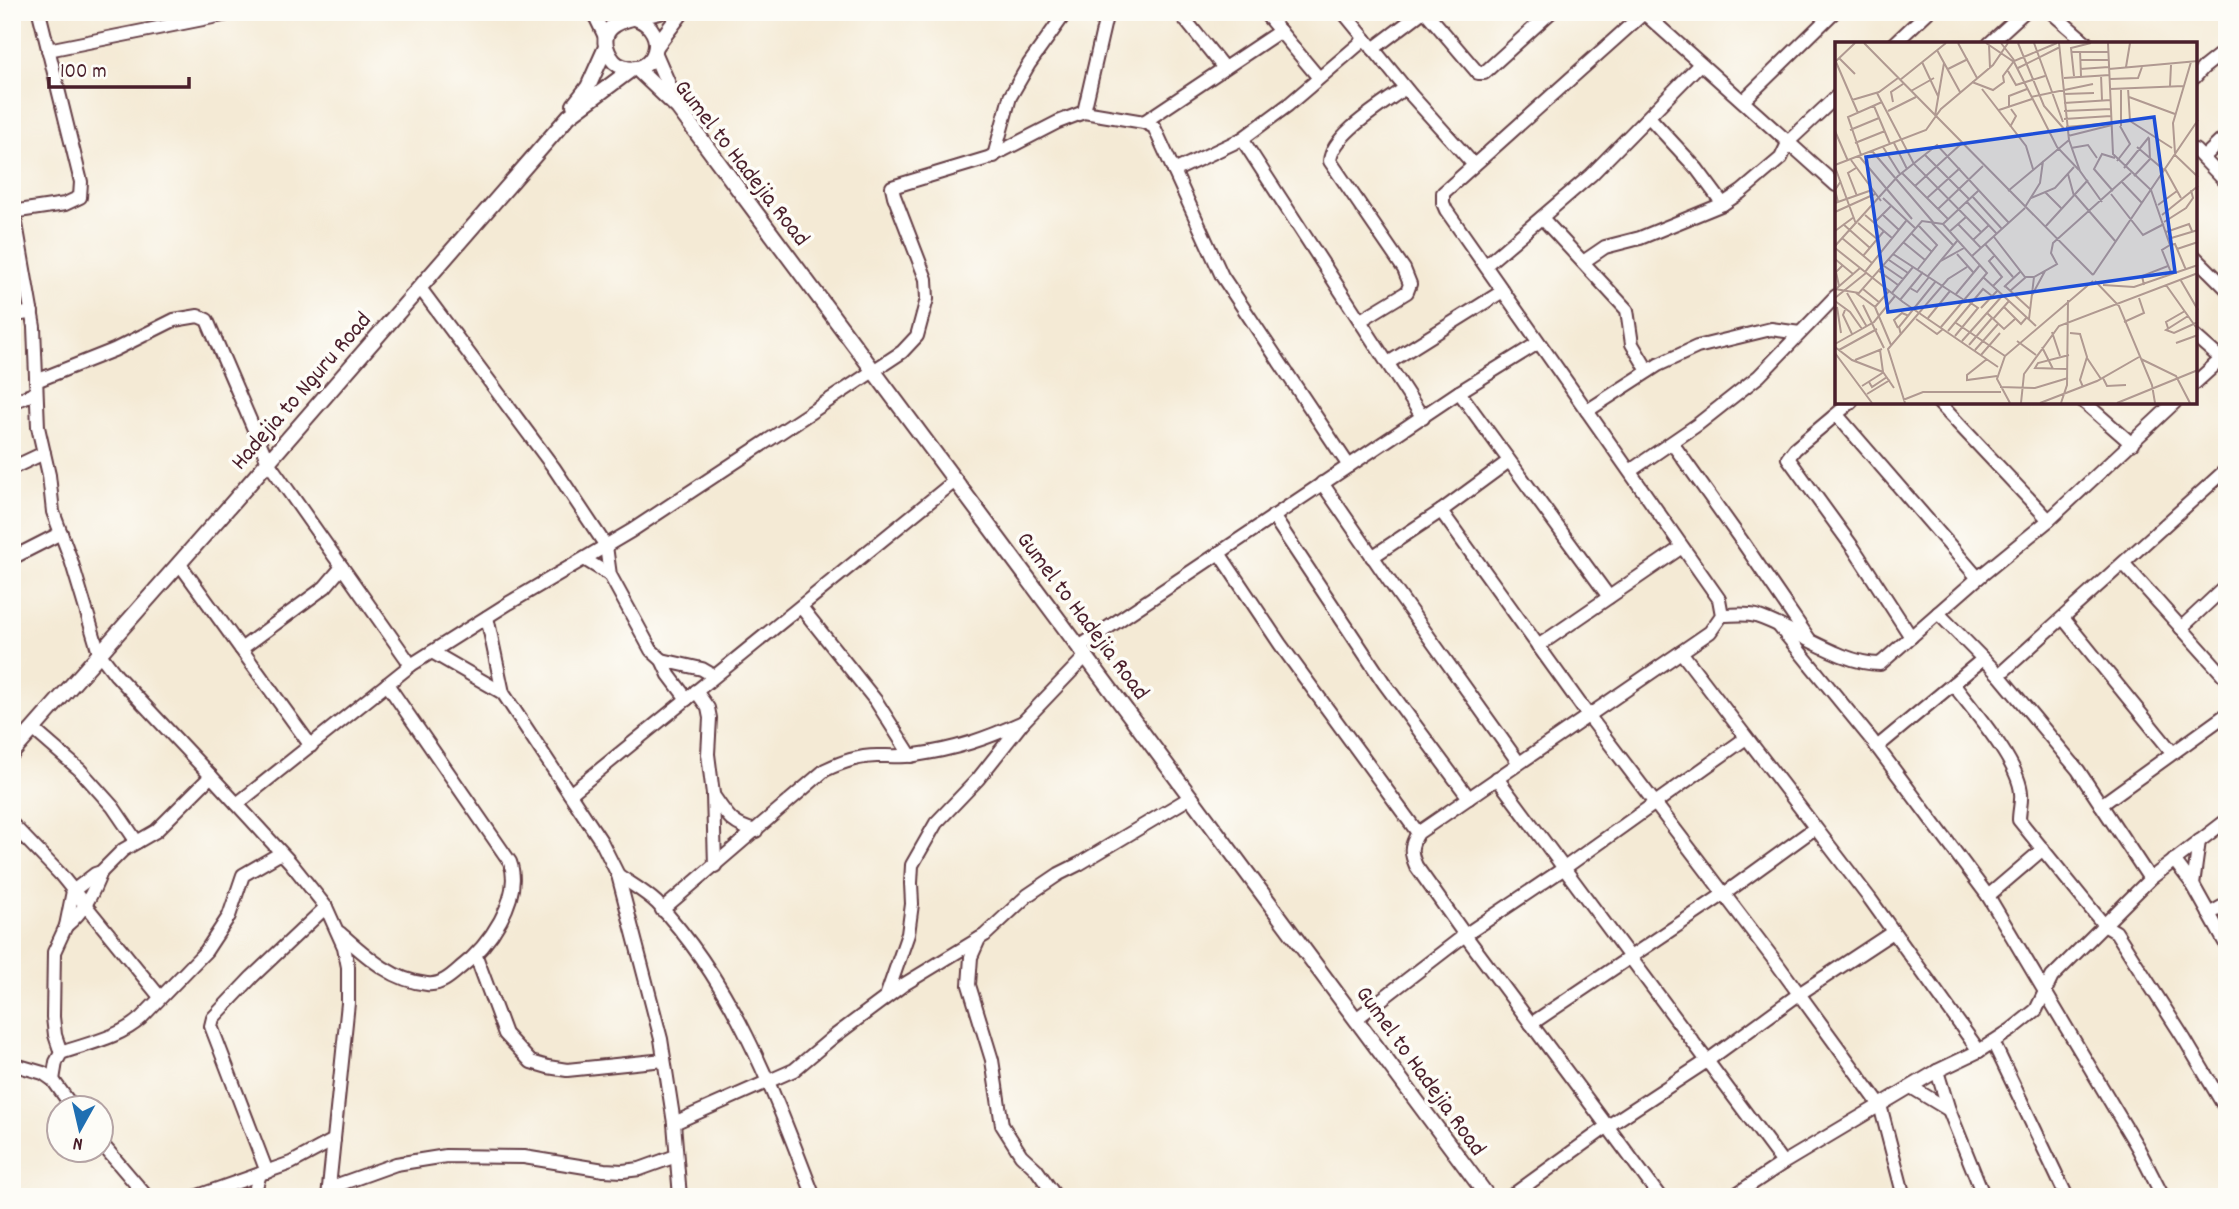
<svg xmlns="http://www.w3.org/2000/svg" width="2239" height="1209" font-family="Dekko,sans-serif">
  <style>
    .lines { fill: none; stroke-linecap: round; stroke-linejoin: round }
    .minor-casing { stroke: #643d44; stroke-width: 16 }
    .major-casing { stroke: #643d44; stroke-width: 18 }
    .minor { stroke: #fff; stroke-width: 12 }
    .major { stroke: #fff; stroke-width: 14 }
    .labels { text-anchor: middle; stroke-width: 7; stroke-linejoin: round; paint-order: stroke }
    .street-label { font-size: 24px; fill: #4a1f2b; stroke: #fdfcf7 }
    .inset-road { fill: none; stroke: #b09991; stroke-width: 2 }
    .view { fill: #1d4ed8; fill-opacity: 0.15; stroke: #1d4ed8; stroke-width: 3.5 }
    .inset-edge { fill: none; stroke: #4a1f2b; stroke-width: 3.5 }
  </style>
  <rect width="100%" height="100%" fill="#fdfcf7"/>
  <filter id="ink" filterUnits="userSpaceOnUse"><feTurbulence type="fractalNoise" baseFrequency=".0143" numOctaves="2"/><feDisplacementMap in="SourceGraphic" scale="14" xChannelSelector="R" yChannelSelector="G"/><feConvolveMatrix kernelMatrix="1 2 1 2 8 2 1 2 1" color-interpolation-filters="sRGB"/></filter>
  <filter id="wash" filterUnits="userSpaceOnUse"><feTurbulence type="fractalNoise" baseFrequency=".00686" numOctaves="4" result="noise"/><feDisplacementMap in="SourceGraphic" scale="28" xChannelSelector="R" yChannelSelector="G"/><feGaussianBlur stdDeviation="1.57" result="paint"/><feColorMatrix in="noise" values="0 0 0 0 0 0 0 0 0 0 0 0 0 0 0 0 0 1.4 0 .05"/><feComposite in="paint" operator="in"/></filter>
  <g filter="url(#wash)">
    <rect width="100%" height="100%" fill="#f4ead5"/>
  </g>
  <g filter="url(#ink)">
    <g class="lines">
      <g class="minor-casing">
        <g id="minor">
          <polyline points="593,12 606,39"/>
          <polyline points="613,12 626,19"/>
          <polyline points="1179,12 1224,68"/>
          <polyline points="1264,12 1319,78"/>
          <polyline points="1343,12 1412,96 1474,165"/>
          <polyline points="1426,12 1478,73 1484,73 1551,12"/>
          <path d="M1645,12l-202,181v10l3,7 273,389 3,16 -12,17 -292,201c-8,13 -8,19 -2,33l49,69 195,262"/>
          <polyline points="2051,12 2088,44"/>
          <polyline points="1644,13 1836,185"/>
          <polyline points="1894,44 1928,12"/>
          <polyline points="1989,44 2024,12"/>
          <polyline points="1373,49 1422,12"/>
          <polyline points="48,50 238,12"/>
          <polyline points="2195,77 2203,68 2227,49"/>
          <polyline points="1743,101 1834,12"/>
          <polyline points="1084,112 1107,12"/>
          <polyline points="1649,117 1697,169 1723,204"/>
          <polyline points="1144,122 1280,31"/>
          <polyline points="1242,139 1423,418"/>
          <polyline points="2195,150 2227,183"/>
          <polyline points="994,156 1010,97 1029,64 1066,12"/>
          <polyline points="2203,158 2227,135"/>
          <polyline points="1174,171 1242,139 1288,105 1365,39"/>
          <polyline points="12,212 65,204 80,197 81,182 39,12"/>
          <polyline points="14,212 34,327 38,427 49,475 53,512 71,560 99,653 116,675 211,776 290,862 326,907 344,947 348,967 348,1003 328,1197"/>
          <polyline points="1542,218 1627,310 1632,344 1648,371"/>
          <polyline points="2195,257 2227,289"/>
          <polyline points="1583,262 1605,247 1640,238 1723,204 1741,192 1781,158 1789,141 1836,97"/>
          <polyline points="1486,265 1591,175 1700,64"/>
          <polyline points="420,288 554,468 606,546 610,575 651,650 662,660 669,675 687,699"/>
          <polyline points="12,316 32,312"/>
          <path d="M1361,320l46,-28 3,-8 -6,-15 -74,-108c2,-27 54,-57 75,-73"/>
          <polyline points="2195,336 2221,359"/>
          <polyline points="1388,363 1503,291"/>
          <polyline points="36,381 114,350 174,320 198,316 207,320 268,462 411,665"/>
          <polyline points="2195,383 2227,354"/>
          <polyline points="1459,392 1609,597"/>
          <polyline points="12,402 36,393"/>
          <polyline points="1851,402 1795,449 1788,458 1854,549 1911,637"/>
          <polyline points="1938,402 2049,520"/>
          <polyline points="2084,402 2132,444"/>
          <polyline points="1587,411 1658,365 1697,347 1771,329 1800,333"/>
          <polyline points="1837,415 1978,578"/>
          <polyline points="1672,443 1744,544 1809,639"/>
          <polyline points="12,468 44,453"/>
          <polyline points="1630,471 1697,425 1759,376 1836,296"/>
          <polyline points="1322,483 1399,595 1519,763"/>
          <polyline points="1441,511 1588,715 1778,965 1880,1105 1904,1197"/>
          <polyline points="1273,516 1384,683 1469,798"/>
          <polyline points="1219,553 1280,644 1418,833"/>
          <polyline points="1372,557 1441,511 1509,461"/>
          <polyline points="12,558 61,533"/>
          <polyline points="584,559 610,575"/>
          <polyline points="179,563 311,746"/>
          <polyline points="2124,564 2227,679"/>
          <polyline points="801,607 876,701 911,756"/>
          <polyline points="1938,613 1999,675 2078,770 2150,879"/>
          <path d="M1722,615c11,0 24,-2 34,1 38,12 85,48 124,48l98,-86 71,-58 126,-118"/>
          <polyline points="487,617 503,693 601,841 618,875 661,1039 674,1123 680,1197"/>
          <polyline points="2063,618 2172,752"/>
          <polyline points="1778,625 1871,739 1988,896 2138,1148 2163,1197"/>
          <polyline points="2181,628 2227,585"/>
          <polyline points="1538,646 1682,547"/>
          <polyline points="1079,647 1459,392 1538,343"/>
          <polyline points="241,649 325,587 342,567"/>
          <polyline points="432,652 503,693"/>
          <polyline points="1681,652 1870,899 1979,1051"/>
          <polyline points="662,660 702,669 714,676"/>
          <polyline points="1999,675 2227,469"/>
          <path d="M1953,684c19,25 66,78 68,109 1,8 -2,18 -2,27l85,105 12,7 69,108 42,71"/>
          <polyline points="696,691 708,708 710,718 708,754 713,794 715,866"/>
          <polyline points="33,729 80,770 113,807 137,842"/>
          <polyline points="1877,747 1983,659"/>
          <polyline points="1497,778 1783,1163"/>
          <polyline points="570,794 956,480"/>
          <path d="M713,795c14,20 18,30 43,36"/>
          <polyline points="237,804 411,665 509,603 631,531 902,352 917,336 927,299 926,279 894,196 892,187 988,158 1058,122 1084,112 1144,122 1154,127 1222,276 1349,466"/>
          <polyline points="2101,805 2227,714"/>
          <polyline points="12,824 60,874 160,997"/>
          <polyline points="2174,860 2193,885 2227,946"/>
          <path d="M618,875c13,9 28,17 39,28 78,83 117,190 157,294"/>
          <polyline points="2193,885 2199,841"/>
          <polyline points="1988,896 2043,849"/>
          <path d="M662,910l163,-140c17,-8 33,-14 52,-14 12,0 26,1 38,-1 42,-6 70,-16 108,-33"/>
          <polyline points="2209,914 2227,904"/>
          <path d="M66,926c18,-15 27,-33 35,-54"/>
          <path d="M340,933c25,22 52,48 87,51 13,2 24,-8 33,-16 28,-21 63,-70 50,-106l-123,-178"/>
          <polyline points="979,939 971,957 969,985 992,1060 1002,1125 1021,1155 1036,1169 1056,1197"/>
          <polyline points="476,956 505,1034 531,1062 548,1067 567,1070 664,1060"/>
          <polyline points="886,997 908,934 912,904 911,883 912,865 936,823 978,779 1023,722 1086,656"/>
          <polyline points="1356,1019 1465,935 1563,869 1746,738"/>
          <polyline points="1531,1024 1724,894 1815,828"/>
          <polyline points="1993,1042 2067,1197"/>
          <polyline points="61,1053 55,1035 53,1017 54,952 66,926 73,891 95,874 101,872 123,850 156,831 211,776"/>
          <polyline points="12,1064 43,1073 53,1080 73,1108"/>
          <polyline points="1937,1071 1949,1110 1984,1197"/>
          <path d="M53,1080l3,-18 5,-9c28,-10 58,-15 80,-35l65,-67 23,-35 14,-41 38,-22"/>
          <polyline points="1911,1087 1949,1110"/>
          <polyline points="674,1123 794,1070 832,1038 903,985 985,935 1028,895 1059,874 1079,864 1191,797"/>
          <polyline points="102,1144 147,1197"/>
          <polyline points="267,1172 211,1026 213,1018 252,977 326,907"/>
          <polyline points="329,1188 396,1164 446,1156 524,1157 604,1170 623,1171 640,1169 676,1156"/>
          <polyline points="195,1197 291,1163 334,1140"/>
          <polyline points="253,1197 260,1174"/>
          <polyline points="1510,1197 1608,1126 1707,1061 1799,994 1893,932"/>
          <polyline points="1732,1197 1783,1163 1937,1071 1979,1051 2011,1030 2036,1010 2052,977 2150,879 2227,820"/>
        </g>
      </g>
      <g class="major-casing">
        <g id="major">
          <path d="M635,18c37,13 20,60 -12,49 -7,-2 -12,-8 -15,-15 -14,-33 32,-35 52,-40"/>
          <polyline points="657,45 682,12"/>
          <polyline points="655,54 675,100"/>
          <polyline points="636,68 678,108 1488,1197"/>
          <polyline points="574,105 588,87 606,47"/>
          <polyline points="12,753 221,516 569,116 632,69"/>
        </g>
      </g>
      <use href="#minor" class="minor"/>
      <use href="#major" class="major"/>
    </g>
  </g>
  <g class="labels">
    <g class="street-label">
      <text transform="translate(743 162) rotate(52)" y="8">Gumel to Hadejia Road</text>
      <text transform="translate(300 390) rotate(-49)" y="8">Hadejia to Nguru Road</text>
      <text transform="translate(1084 615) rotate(53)" y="8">Gumel to Hadejia Road</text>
      <text transform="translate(1422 1070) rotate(54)" y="8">Gumel to Hadejia Road</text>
    </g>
  </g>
  <g transform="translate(1835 42)">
    <rect width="362" height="362" fill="#f4ead5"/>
    <path class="inset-road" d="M29,1l229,232M123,1l19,35M151,1l28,19 43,85 22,23M166,1l13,17M183,1l26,63 21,24M199,1l29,79M224,1l10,97 11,31 22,31M273,1l5,111 38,36 19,55 5,-1 11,26M154,3l1,23M102,8l23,42M245,9l1,25M237,10h36M4,16l16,16M245,18h29M0,20l20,-19M1,20l22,51M87,20l16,34M291,25l4,-24M183,26l42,-21M113,27l20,-10M245,27l29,-2M274,27l89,-8M173,29l8,14 29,-9M266,33l1,25M239,34l-3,-28 20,-5M229,36l46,-3M275,37l28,-1 4,-11M65,38l46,-37M137,40l21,8 11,-8 -1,-6 11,-15 43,-18M335,44l1,-21M293,46l2,33M147,47l44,57 7,23M275,47l74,-3M286,47v37M76,49l23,-13M42,51l37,71 67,68M229,52l30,-1M196,55l62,-13M294,55l46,17M17,58l27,-8 19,-14M58,60l-2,-10 12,-8M229,61l47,-3M39,64l16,38M174,65v-11l18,-7M164,68l33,-11M53,69l28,-14M229,69l47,-2M100,74l9,-53M229,77l47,-3M295,79l42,27M175,85l6,-11 -5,-7M231,85l46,-4M15,88l29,-12M0,89l13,30M233,94l44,-11M20,101l30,-12M59,101l13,26M48,105l17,27M302,105l27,23M236,106l17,-3 9,13M37,109l61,71M340,111l-2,-30 18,-61M26,113l-13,-38 34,-15M90,113l44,44M340,113l23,22M24,114l53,63M16,118l30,41M282,119l13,-17 -10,-18M0,123l91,-35 15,-21 52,-44 15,-22M0,125l21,57M21,126l-8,5 9,23M289,126l25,-31M330,127l16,29M67,131l46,46M233,132l6,22M299,134l16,-17 -1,-21M287,140l20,21M80,144l46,-42M173,149l61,-51M278,149l-19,-22 8,-15 13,4M210,150l17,17M276,152l32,41 21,-11M240,153l41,47M137,154l30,33M48,156l32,30M92,156l33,-30M196,156l24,-10 19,-21M131,159l31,33M3,160l-3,-12 6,-9M0,161l37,-13M323,163l19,-14M190,165l15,-24 3,-22M103,167l45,-43M0,170l40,-18M30,173l27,23M48,173l16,15M327,173l36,-29M329,180l22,-14 7,-10 -2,-8M23,181l19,16M39,181l17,-17M97,181l21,22M8,182l27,24M108,182l35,-33M123,182l23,24M210,185l43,-47M0,189l19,-14M114,190l17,-15M331,190l23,-8 3,7M76,191l21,19M159,195l31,40h9l23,-13 -6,-11 2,-10 78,-70M7,196l30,25M333,197l30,-9M138,198l16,-15M68,200l22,18M150,202l28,33M335,203l-8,5 10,25M0,204l63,-70 39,-31 72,78M0,206l68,54 95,65M342,207l21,-7M58,212l71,46M122,212l16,18M28,214l21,-25M137,214l53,-48M0,217l18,15M54,218l19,13M104,220l25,-14M49,224l19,13M83,227l19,-24 -19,-20M44,229l19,14M30,230l41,-51M258,233l105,-155M93,234l29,-35M148,235l53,49M345,237l18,31M260,239l24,25 33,79 3,18M268,243l31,2 64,-22M309,243l-2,-9 26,-10M331,243l32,45M4,244l-3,-14 7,-7M158,244l9,-9 -13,-16 6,-6M170,244l25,23M169,245l17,-16M2,246l23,-20M75,246l7,4 12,-15M0,247l24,4 63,-72 21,3 44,49 -46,54M28,247l17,14M175,249l16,-14M12,251l20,34M21,251l19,14 16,38M57,251l21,-26M121,252l24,-29M197,253l13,-24M0,256l31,-25M65,258l23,-28M0,259l15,11 12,17M28,263l21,43M2,265l4,26M40,265l14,-16M169,265l17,17 6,-7M146,266l17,-18M10,268l-2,5 9,19M152,271l17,16 11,-10M353,274l-22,14 8,3 24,-11M93,276l22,-27M81,277l21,15 6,-5M158,277l16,-18M194,277l5,-42M289,280l20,-9 -5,-15M121,281l49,33M63,286l-4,-8 8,-7 7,3M333,286l-2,-6 19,-11M113,289l35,-42 9,7M217,290l8,24M235,291l10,1 7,23 -7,23 3,7M66,293l-2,-8 37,-46M120,294l23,-28 -13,-9M127,299l41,-46M182,299l19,14M341,301l22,-8M0,302l39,-22 21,-26M134,303l23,-27M0,305l17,13 31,12M207,305l11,22M4,308l38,-21M45,308l3,22 11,16M140,308l23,-26M0,311l37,50M146,313l19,-22M252,316l14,21M152,317l-20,16v5l30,-4M306,317l35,17 14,27M20,318l27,-11M233,327l-33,-1 3,-5 31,-8M268,336l4,8 19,-1M34,340l3,5 15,-10M27,344l22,-14M165,345l35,1 33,-10M32,352l23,-14M68,358l20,-8h78M70,361l-17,-54 60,-70 19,-12M175,361l-13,-24 8,-23 88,-75M186,361l3,-29 35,-48 139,-53M205,361l57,-22 42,-24M226,361l6,-18 1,-85M282,361l81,-33"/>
    <path class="view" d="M319,75l21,155 -287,40 -22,-155z"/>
    <rect width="362" height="362" class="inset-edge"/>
  </g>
  <rect width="2239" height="1209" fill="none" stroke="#fdfcf7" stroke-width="42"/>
  <g transform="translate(80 1129) rotate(188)"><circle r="33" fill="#fdfcf7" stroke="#b5a4a5" stroke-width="2"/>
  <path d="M0-5L12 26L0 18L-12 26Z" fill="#1f6fb2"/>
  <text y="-10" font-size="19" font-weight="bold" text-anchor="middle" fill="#4a1f2b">N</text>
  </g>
  <path d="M49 77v10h140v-10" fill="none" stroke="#4a1f2b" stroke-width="3.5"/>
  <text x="60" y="77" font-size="21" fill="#4a1f2b" stroke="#fdfcf7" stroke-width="5" paint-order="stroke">100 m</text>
</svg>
